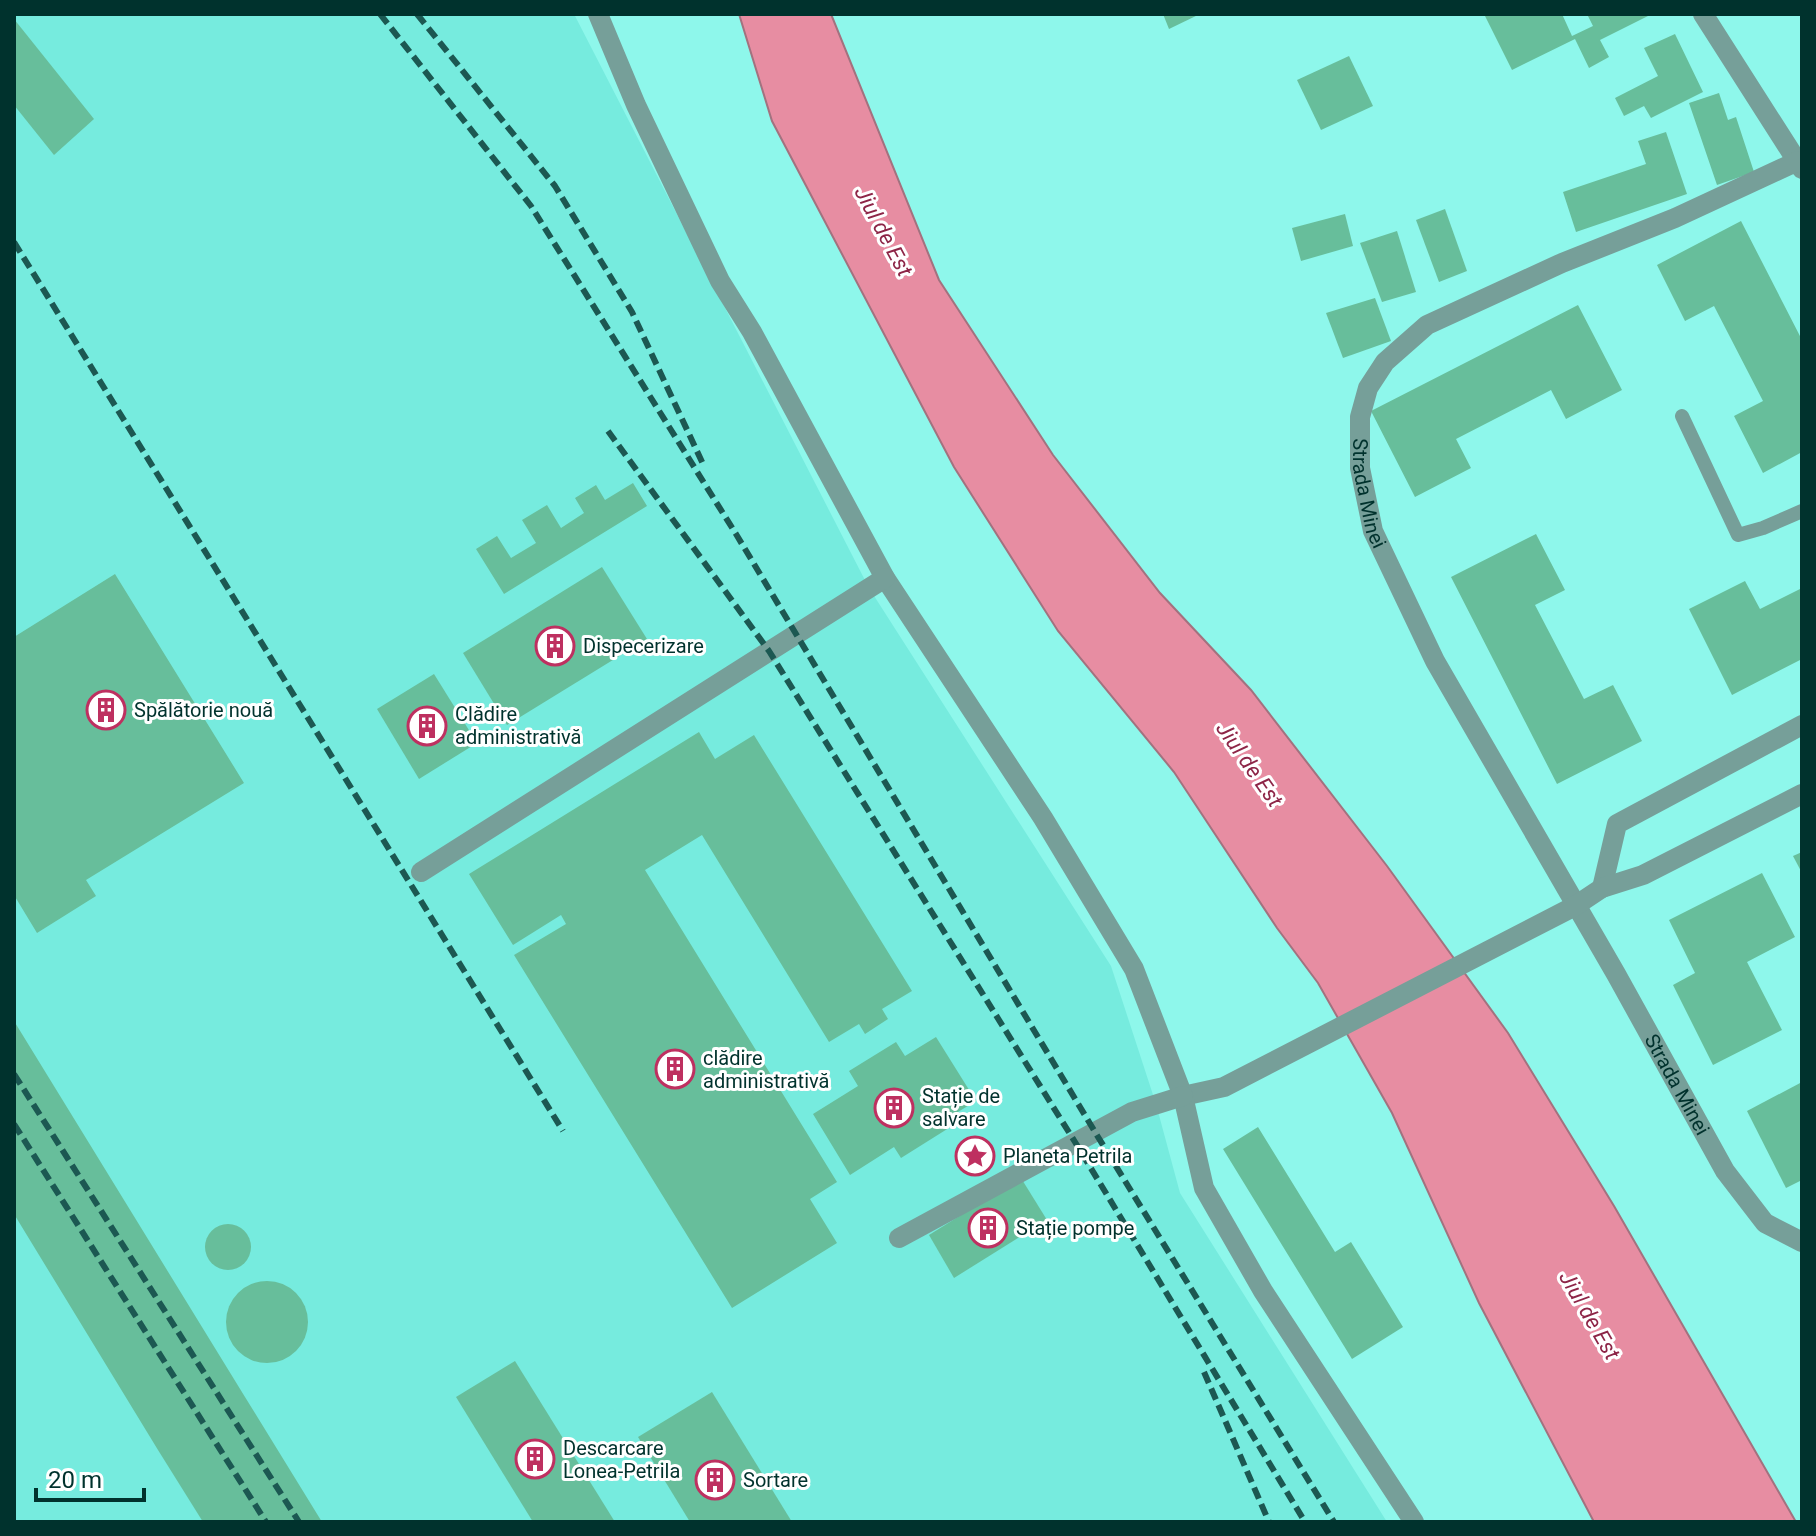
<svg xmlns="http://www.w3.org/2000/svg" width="1816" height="1536" font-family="Roboto,sans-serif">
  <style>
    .built { fill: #76ebde }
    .water { fill: #e78da2; stroke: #a2727f; stroke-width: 2 }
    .building { fill: #67be9b }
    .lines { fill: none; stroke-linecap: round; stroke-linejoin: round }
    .service { stroke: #769f99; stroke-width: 14 }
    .minor { stroke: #769f99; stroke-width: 20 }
    .tertiary { stroke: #769f99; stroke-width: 20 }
    .rail { stroke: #1c5852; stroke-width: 6; stroke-dasharray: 12 6; stroke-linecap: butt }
    .labels { text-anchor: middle; stroke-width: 6; stroke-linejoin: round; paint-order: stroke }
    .street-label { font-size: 20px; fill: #00322d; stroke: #fff }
    .poi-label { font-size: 20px; fill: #00322d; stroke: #fff; text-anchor: start }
    .water-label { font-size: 22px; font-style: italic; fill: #8d2547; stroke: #fff }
  </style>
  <rect width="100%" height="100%" fill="#8ef7eb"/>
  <polygon class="built" points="14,14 574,14 869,588 1111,966 1156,1104 1180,1193 1387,1522 14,1522"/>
  <polygon class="water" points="739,14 831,14 939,280 1053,455 1160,593 1251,690 1387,866 1508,1033 1614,1206 1796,1522 1594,1522 1479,1303 1392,1113 1318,983 1277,928 1174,772 1058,631 954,467 772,121"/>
  <g class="building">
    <polygon points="1163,14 1200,14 1169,29"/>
    <polygon points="1484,14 1562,14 1572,36 1593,26 1587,14 1652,14 1600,40 1609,57 1589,68 1575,39 1512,70"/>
    <polygon points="14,19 94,119 54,155 14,105"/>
    <polygon points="1675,34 1703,92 1651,118 1644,106 1624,116 1615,98 1658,76 1644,48"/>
    <polygon points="1349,56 1373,106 1321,130 1297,80"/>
    <polygon points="1719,93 1728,120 1736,117 1754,172 1717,185 1689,103"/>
    <polygon points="1666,132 1687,194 1576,232 1563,192 1646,164 1638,141"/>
    <polygon points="1445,209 1467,271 1439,282 1416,220"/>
    <polygon points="1345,214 1353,246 1301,261 1292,228"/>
    <polygon points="1741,221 1802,340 1802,452 1763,473 1734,416 1763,401 1714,306 1685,321 1657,265"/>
    <polygon points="1397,231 1416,292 1382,302 1360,243"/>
    <polygon points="1375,298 1391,341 1343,358 1326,313"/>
    <polygon points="1578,305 1622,390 1566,419 1551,390 1456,439 1471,468 1415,497 1371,411"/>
    <polygon points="633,483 647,506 504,594 476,549 497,536 511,558 536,543 522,520 547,505 561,528 584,513 575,498 596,485 605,500"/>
    <polygon points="1536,534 1565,590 1535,605 1584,699 1613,685 1642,741 1557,784 1451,577"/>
    <polygon points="602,567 647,639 507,725 463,653"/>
    <polygon points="115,574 244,783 86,880 96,896 37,933 14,895 14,637"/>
    <polygon points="1745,581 1760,609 1802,588 1802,659 1732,695 1689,609"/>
    <polygon points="434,674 477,743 419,779 377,709"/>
    <polygon points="699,732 715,759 754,735 912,991 882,1009 888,1019 865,1034 859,1024 829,1042 702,835 645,870 837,1182 810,1199 837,1243 732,1308 514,955 566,924 561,915 513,945 469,874"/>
    <polygon points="1802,852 1802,873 1793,856"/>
    <polygon points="1762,873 1795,937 1747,962 1782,1030 1713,1065 1673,985 1695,973 1669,920"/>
    <polygon points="14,1021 245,1397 322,1522 203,1522 158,1450 14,1214"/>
    <polygon points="936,1037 976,1101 948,1118 952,1126 901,1158 894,1147 850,1175 813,1114 858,1086 849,1071 896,1042 905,1056"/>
    <polygon points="1802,1082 1802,1180 1786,1188 1747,1111"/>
    <polygon points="1258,1127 1335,1252 1351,1242 1403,1327 1352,1359 1223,1149"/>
    <polygon points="1021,1178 1047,1220 954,1278 929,1235"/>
    <circle cx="228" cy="1247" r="23"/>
    <circle cx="267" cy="1322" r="41"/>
    <polygon points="515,1361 615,1522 533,1522 456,1397"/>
    <polygon points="712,1392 792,1522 690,1522 638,1437"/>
  </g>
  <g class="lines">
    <polyline class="service" points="1682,416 1738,535 1763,528 1802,511"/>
    <g class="minor">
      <polyline points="1703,14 1802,169"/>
      <path id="s1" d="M1798,161l-123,57 -113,45 -135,62 -42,37 -17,26 -8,29v51l13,63 62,130 181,313 109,197 40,52 37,19"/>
      <polyline points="1602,888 1617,824 1802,725"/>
      <polyline points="1183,1096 1224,1087 1575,906 1602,888 1643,875 1802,794"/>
    </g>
    <g class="tertiary">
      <polyline points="598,14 636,105 720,281 752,332 885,578 1043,818 1134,969 1183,1096 1204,1188 1263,1291 1414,1522"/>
      <polyline points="421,872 885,578"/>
      <polyline points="899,1238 1132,1112 1183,1096"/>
    </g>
    <g class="rail">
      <polyline points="380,14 531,206 736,534 1095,1132 1334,1522"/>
      <polyline points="417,14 555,186 632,312 703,464"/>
      <polyline points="14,242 563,1131"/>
      <polyline points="608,431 769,651 1075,1142 1305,1522"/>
      <polyline points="14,1074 299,1522"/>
      <polyline points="14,1124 266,1522"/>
      <polyline points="1204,1372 1269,1522"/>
    </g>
  </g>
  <defs>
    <g id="building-ring" transform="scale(2)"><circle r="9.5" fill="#fff" stroke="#be3060" stroke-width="1.5"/><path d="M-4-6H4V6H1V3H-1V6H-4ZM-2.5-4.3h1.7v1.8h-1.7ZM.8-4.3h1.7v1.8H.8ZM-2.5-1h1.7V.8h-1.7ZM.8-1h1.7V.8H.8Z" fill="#be3060"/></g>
    <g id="sight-ring" transform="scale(2)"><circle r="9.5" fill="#fff" stroke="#be3060" stroke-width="1.5"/><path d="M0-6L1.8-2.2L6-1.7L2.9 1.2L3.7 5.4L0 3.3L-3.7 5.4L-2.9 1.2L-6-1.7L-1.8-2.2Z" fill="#be3060"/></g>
  </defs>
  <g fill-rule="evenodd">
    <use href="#building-ring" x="555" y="646"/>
    <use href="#building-ring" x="106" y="710"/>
    <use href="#building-ring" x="427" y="726"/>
    <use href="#building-ring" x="675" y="1069"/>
    <use href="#building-ring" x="894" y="1108"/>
    <use href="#sight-ring" x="975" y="1156"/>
    <use href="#building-ring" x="988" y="1228"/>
    <use href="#building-ring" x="535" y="1459"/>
    <use href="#building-ring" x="715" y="1480"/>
  </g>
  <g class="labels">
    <g class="street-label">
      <text dy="7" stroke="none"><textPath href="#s1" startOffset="600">Strada Minei</textPath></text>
      <text dy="7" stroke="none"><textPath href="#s1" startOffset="1270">Strada Minei</textPath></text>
    </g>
    <g class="poi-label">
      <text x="583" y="653">Dispecerizare</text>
      <text x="134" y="717">Spălătorie nouă</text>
      <text x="455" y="721">Clădire<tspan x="455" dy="23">administrativă</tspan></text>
      <text x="703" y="1065">clădire<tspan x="703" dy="23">administrativă</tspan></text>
      <text x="922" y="1103">Stație de<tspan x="922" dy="23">salvare</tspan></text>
      <text x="1003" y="1163">Planeta Petrila</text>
      <text x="1016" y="1235">Stație pompe</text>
      <text x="563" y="1455">Descarcare<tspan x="563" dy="23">Lonea-Petrila</tspan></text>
      <text x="743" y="1487">Sortare</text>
    </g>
    <g class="water-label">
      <text transform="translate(884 231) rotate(62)" y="8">Jiul de Est</text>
      <text transform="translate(1250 764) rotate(55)" y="8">Jiul de Est</text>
      <text transform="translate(1590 1315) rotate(60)" y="8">Jiul de Est</text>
    </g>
  </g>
  <rect width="1816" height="1536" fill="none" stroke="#00322d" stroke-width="32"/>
  <path d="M36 1488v12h108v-12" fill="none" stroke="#00322d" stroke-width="4"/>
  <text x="48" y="1488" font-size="24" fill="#00322d" stroke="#ffffff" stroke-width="6" paint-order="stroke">20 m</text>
</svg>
